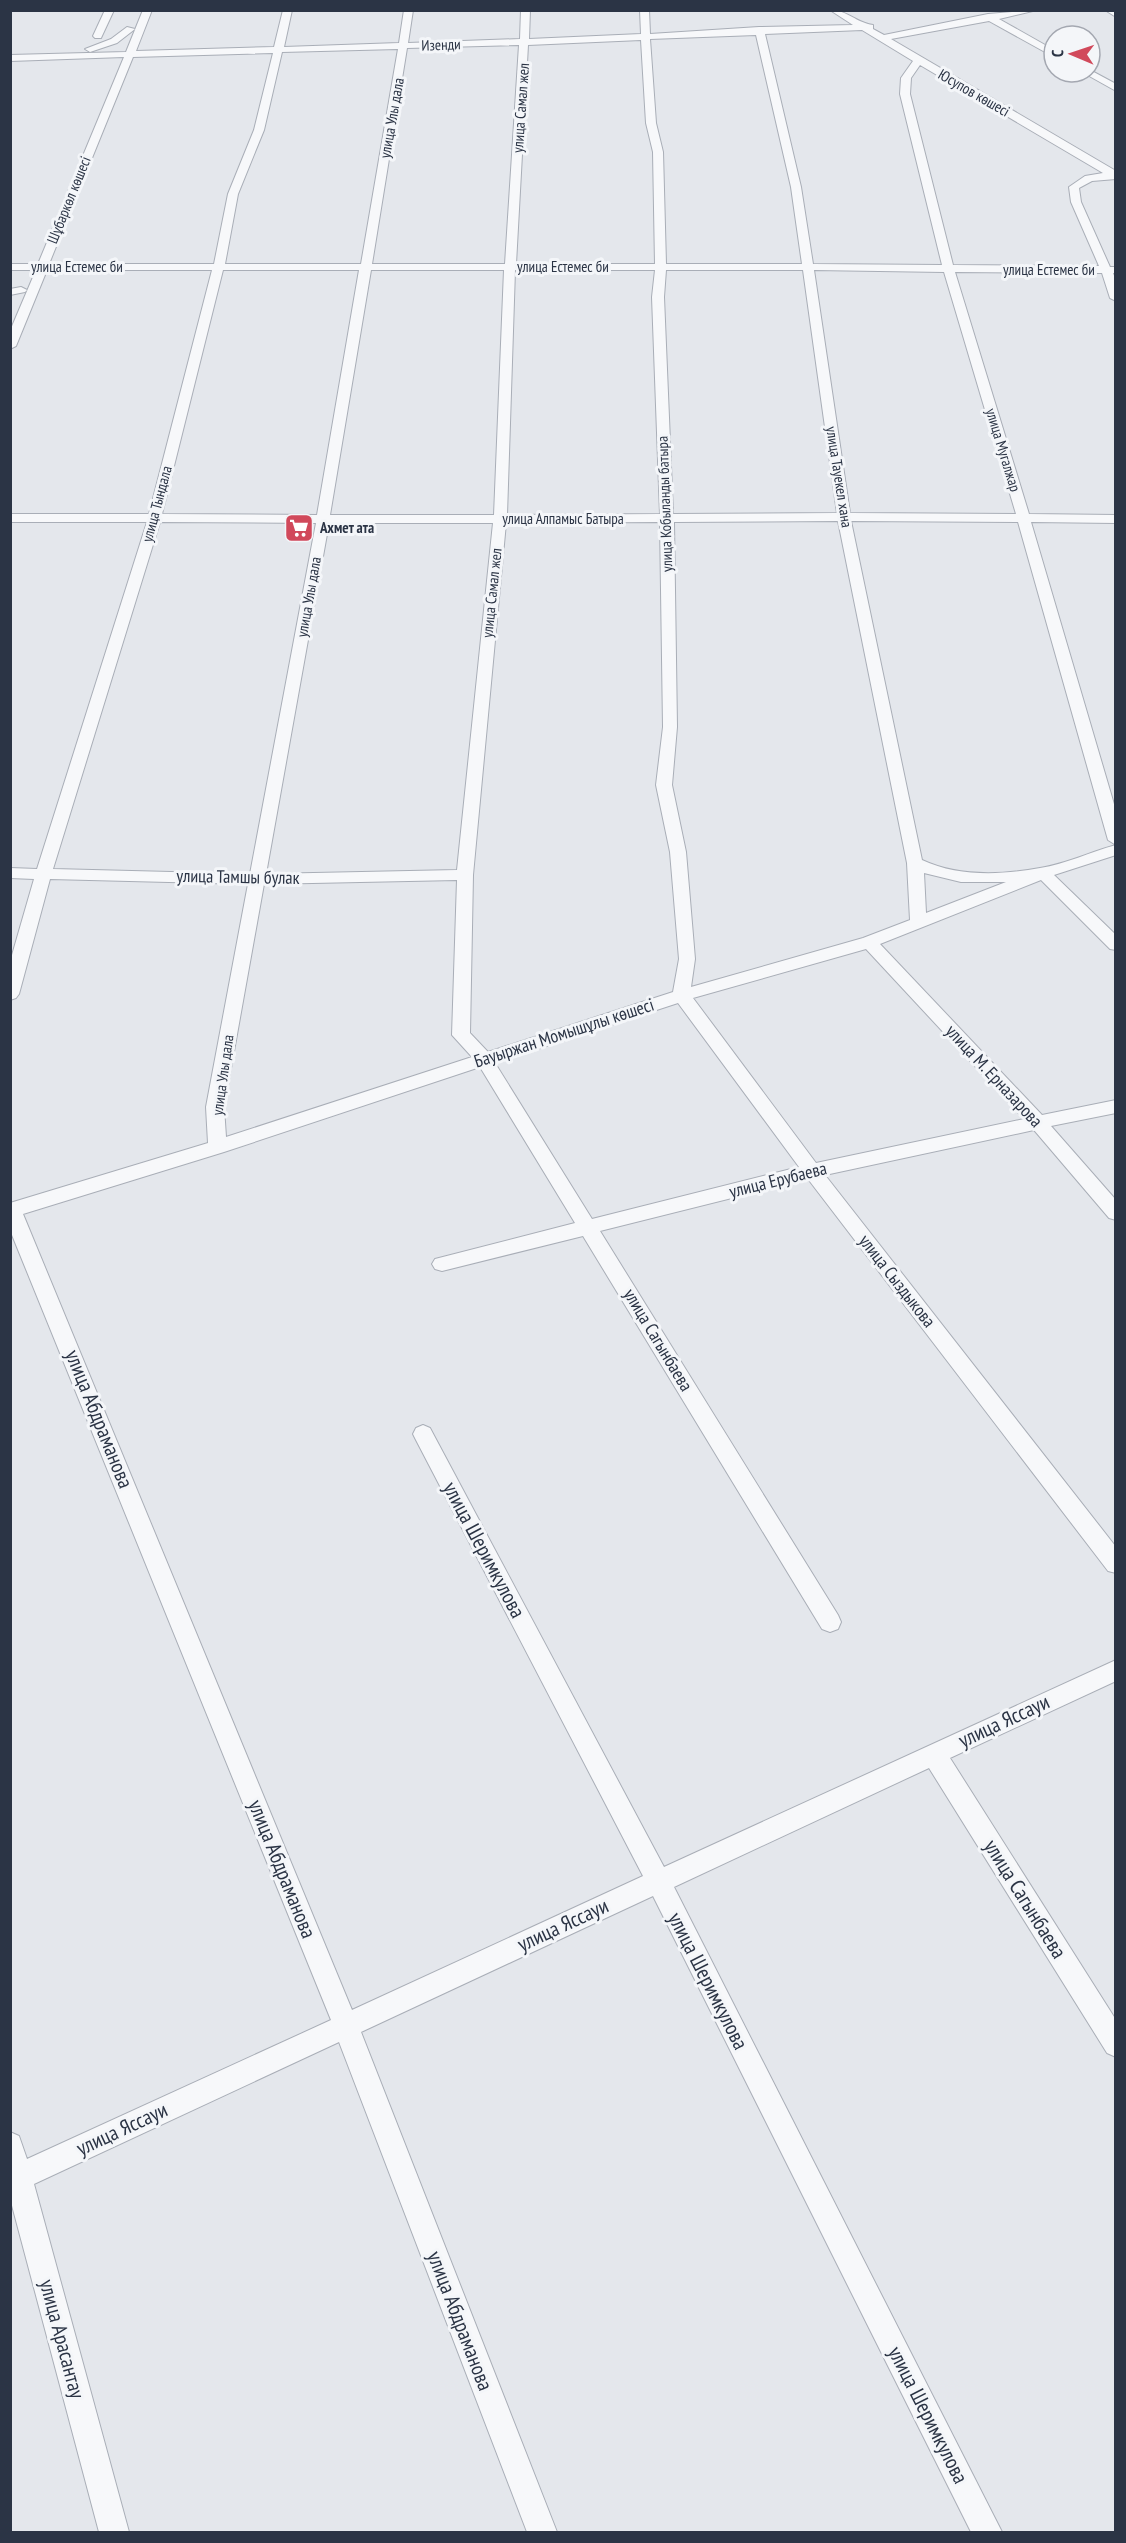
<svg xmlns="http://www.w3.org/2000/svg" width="1126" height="2543" font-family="'PT Sans Narrow',sans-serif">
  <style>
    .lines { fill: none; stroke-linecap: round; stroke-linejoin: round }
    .minor-casing { stroke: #a9aeb7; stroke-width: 2 }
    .minor { fill: #f7f8fa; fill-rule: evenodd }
    .labels { text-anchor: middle; stroke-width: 6; stroke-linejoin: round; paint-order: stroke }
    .far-street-label { font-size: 15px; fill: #2b3445; stroke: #f4f6f9 }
    .far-poi-label { font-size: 15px; font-weight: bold; fill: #2b3445; stroke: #f4f6f9; text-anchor: start }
    .street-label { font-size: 18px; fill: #2b3445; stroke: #f4f6f9 }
    .near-street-label { font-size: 21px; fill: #2b3445; stroke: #f4f6f9 }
  </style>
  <rect width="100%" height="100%" fill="#e4e7ec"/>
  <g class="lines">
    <g class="minor-casing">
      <g id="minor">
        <polygon points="105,10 114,10 101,38 95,38 93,36"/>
        <path d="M143,10h9l-16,41 138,-4 9,-37h9l-8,37 115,-4 5,-33h9l-5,33 112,-4 1,-29h9l-1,29 112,-5 -1,-24h9l1,24 109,-7 94,-2 -23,-15c17,0 27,13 43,15v4l11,6 104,-21 49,-4 -38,9 55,31v7l-65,-36 -98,18 225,132v8l-24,2 -13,7 2,14 29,65h6v6h-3l3,8v20l-6,-3 -8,-25 -147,-1 74,242 87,1v8l-85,-1 85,289v34l-8,-5 -90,-318 -167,-1 71,339c36,17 80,15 118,8 26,-4 50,-16 76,-23v10l-62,20 62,60v15l-6,-1 -69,-69 -161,64 162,171 74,-15v13l-65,13 65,74v20l-7,-2 -75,-88 -209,45 291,372v26l-8,-2 -300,-392 -208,52 238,384 3,7 -3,7 -8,3 -8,-3 -239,-393 -141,35 -7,-2 -3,-5 3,-5 140,-36 -95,-156 -256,85 -201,62 329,796 291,-134 -227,-436 -3,-6 3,-6 7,-3 7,3 234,439 452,-207v21l-166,77 166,262v37l-9,-4 -178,-285 -255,119 328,645h-31l-318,-636 -292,136 196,500h-30l-188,-490 -305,142 95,348h-30l-89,-334v-66l9,4 8,23 304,-139 -321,-790v-27l198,-60 -2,-36 42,-223 -198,-5 -31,115 -3,4 -6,2v-38l24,-83 -24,-1v-10l27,1 110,-347h-137v-8h139l63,-244h-165l-31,76 -6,3v-18l26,-61h-26v-6h28l86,-207 -114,4v-6l116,-3zM862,30l51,31 -12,17 -1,16 42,171 -129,-1 -12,-77 -36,-153zM756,35l35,152 11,77h-136l-3,-112 -7,-29 -6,-84zM641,40l5,83 7,29 2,112h-139l12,-219zM519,45l-14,219h-133l35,-216zM398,49l-37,215h-136l13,-70 26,-64 18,-78zM273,53l-19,77 -26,64 -14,70h-165l84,-207zM920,65l183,108 -18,3 -16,11 2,15 28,64 -146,-1 -43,-171 1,-16zM223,270h136l-42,245 -155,-1zM371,270h133l-10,245h-164zM515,270h140l-3,27 8,217 -153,1zM666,270h137l34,243 -164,1 -9,-217zM814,270l130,2 72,242 -166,-1zM838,521l69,342 3,57 -47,18 -172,49 4,-28 -9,-107 -14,-67 5,-58 -3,-205zM160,522l156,1 -66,351 -197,-5zM660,522l3,205 -7,58 14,67 9,107 -6,33 -185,60 -18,-19 3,-158 33,-352zM329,523h164l-36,347 -191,4zM924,873l37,9h45l-80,31zM457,880l-5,155 20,22 -246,80 -2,-30 40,-223zM866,949l158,170 -208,44 -123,-165zM678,1003l121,164 -207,52 -97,-156z"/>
        <polygon points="1105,10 1116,10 1116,17"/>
        <polygon points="127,27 135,29 117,43 90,52 85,49 111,39"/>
        <polygon points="1090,70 1116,84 1116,91 1082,72 1090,72"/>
        <polygon points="21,287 27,290 25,292 10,295 10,289"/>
      </g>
    </g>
    <use href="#minor" class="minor"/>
  </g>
  <defs>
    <g id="supermarket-square" transform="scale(1.5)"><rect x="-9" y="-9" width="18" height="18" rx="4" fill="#d1495b" stroke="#f4f6f9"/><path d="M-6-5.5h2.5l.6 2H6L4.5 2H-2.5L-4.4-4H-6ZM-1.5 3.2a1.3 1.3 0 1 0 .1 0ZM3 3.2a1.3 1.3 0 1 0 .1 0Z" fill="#fff"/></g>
  </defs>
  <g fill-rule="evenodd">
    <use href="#supermarket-square" x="299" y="528"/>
  </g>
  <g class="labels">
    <g class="far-street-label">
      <text transform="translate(441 45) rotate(-2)" y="5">Изенди</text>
      <text transform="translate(974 93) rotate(30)" y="5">Юсупов көшесі</text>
      <text transform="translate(521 108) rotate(-86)" y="5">улица Самал жел</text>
      <text transform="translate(392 118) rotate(-80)" y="5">улица Улы дала</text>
      <text transform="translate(69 200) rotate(-68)" y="5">Шұбаркөл көшесі</text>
      <text x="77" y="272">улица Естемес би</text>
      <text x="563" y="272">улица Естемес би</text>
      <text x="1049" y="275">улица Естемес би</text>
      <text transform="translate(1003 450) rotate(73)" y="5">улица Мугалжар</text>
      <text transform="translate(839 477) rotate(81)" y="5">улица Тауекел хана</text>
      <text transform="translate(157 504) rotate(-75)" y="5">улица Тындала</text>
      <text transform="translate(665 504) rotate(-92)" y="5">улица Кобыланды батыра</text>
      <text x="563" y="524">улица Алпамыс Батыра</text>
      <text transform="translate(492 593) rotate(-84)" y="5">улица Самал жел</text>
      <text transform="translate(309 597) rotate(-80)" y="5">улица Улы дала</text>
      <text transform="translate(223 1075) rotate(-82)" y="5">улица Улы дала</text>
    </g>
    <g class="far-poi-label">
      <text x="320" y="533">Ахмет ата</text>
    </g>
    <g class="street-label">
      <text transform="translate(238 877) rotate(1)" y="6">улица Тамшы булак</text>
      <text transform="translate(564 1033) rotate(-18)" y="6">Бауыржан Момышұлы көшесі</text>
      <text transform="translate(994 1076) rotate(47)" y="6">улица М. Ерназарова</text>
      <text transform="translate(778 1180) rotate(-14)" y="6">улица Ерубаева</text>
      <text transform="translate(897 1281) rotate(52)" y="6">улица Сыздыкова</text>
      <text transform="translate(658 1340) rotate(59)" y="6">улица Сагынбаева</text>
    </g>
    <g class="near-street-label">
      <text transform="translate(99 1419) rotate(68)" y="7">улица Абдраманова</text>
      <text transform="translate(484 1550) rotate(62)" y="7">улица Шеримкулова</text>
      <text transform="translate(1004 1721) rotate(-25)" y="7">улица Яссауи</text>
      <text transform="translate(282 1869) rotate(68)" y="7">улица Абдраманова</text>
      <text transform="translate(1025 1899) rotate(58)" y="7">улица Сагынбаева</text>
      <text transform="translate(563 1925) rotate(-25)" y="7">улица Яссауи</text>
      <text transform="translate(708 1981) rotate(63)" y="7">улица Шеримкулова</text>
      <text transform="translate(122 2129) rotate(-25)" y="7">улица Яссауи</text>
      <text transform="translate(460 2321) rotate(69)" y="7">улица Абдраманова</text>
      <text transform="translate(62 2339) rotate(75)" y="7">улица Арасантау</text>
      <text transform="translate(928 2415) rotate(63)" y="7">улица Шеримкулова</text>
    </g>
  </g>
  <rect width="1126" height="2543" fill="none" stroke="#2b3445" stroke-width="24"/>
  <g transform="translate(1072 54) rotate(272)"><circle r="28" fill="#f4f6f9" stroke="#a4a8b1" stroke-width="1.5"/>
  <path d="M0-4.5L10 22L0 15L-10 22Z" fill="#d1495b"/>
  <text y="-9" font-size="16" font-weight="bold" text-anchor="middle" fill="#2b3445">С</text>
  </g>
</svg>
